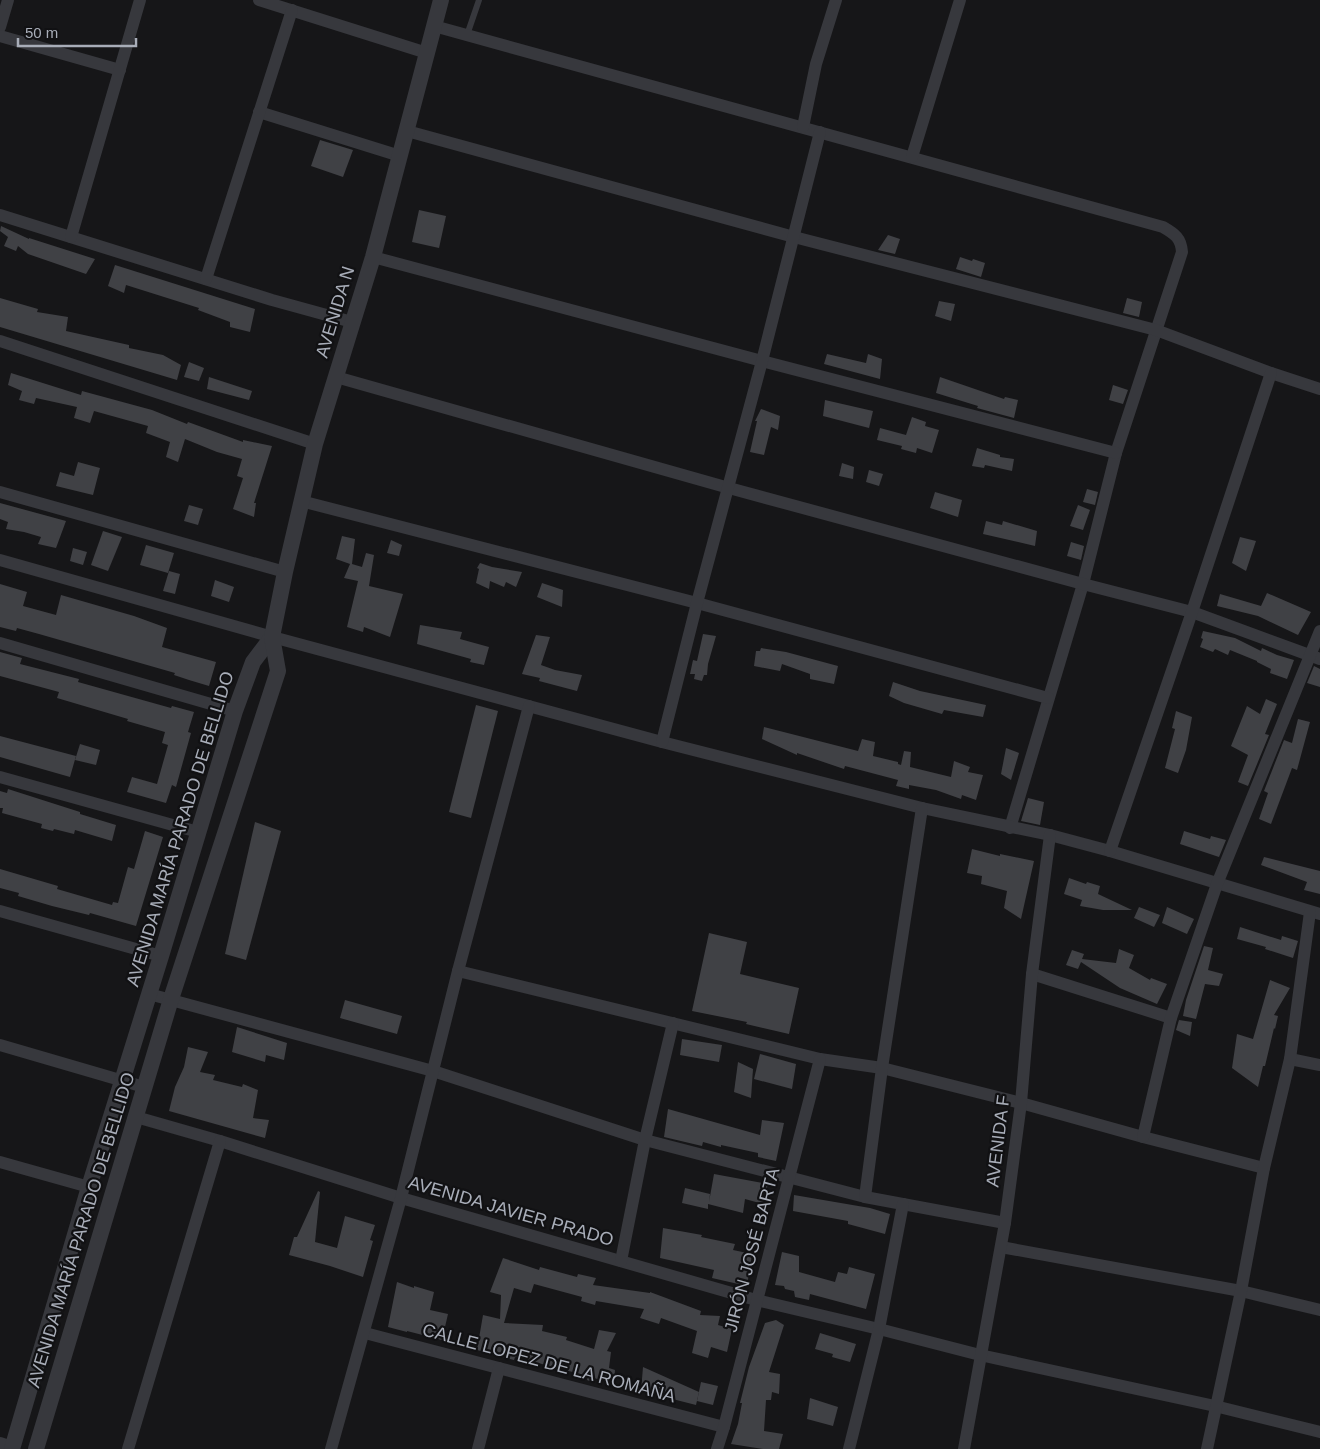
<svg xmlns="http://www.w3.org/2000/svg" width="1320" height="1449" font-family="Arial,sans-serif">
  <style>
    .building { fill: #404145 }
    .lines { fill: none; stroke-linecap: round; stroke-linejoin: round }
    .service { stroke: #37383d; stroke-width: 6 }
    .minor { stroke: #37383d; stroke-width: 12 }
    .tertiary { stroke: #37383d; stroke-width: 16 }
    .labels { text-anchor: middle; stroke-width: 4.5; stroke-linejoin: round; paint-order: stroke }
    .street-label { font-size: 18px; fill: #a8adb8; stroke: #111113 }
  </style>
  <rect width="100%" height="100%" fill="#161618"/>
  <g class="building">
    <polygon points="320,140 353,150 343,177 311,166"/>
    <polygon points="419,210 446,216 439,248 412,242"/>
    <polygon points="1,226 29,239 29,238 95,259 86,274 28,254 18,246 16,251 4,246 8,237 0,231"/>
    <polygon points="888,235 900,239 895,254 878,250"/>
    <polygon points="960,257 972,261 973,259 985,263 981,277 956,269"/>
    <polygon points="115,265 255,309 250,332 230,327 230,322 198,310 199,308 126,285 124,293 108,286"/>
    <polygon points="0,298 38,309 37,312 68,317 66,331 129,345 129,348 163,355 181,365 177,380 0,327"/>
    <polygon points="1127,298 1142,302 1139,317 1123,313"/>
    <polygon points="939,301 955,304 951,321 935,316"/>
    <polygon points="827,354 866,363 868,354 882,359 880,379 824,364"/>
    <polygon points="189,362 204,368 199,381 184,377"/>
    <polygon points="11,373 81,395 82,391 152,410 187,424 188,422 243,442 243,440 272,446 254,503 256,503 254,517 233,509 243,478 237,476 242,459 217,452 185,439 178,462 166,457 170,442 146,433 148,426 94,411 90,423 74,418 77,407 36,398 34,404 19,400 22,391 8,385"/>
    <polygon points="209,377 252,391 249,400 207,389"/>
    <polygon points="940,377 1004,399 1005,397 1018,400 1014,418 977,408 978,406 936,393"/>
    <polygon points="1113,385 1128,390 1123,404 1109,400"/>
    <polygon points="825,400 873,411 869,428 823,416"/>
    <polygon points="761,409 780,416 778,430 771,427 764,455 750,452 757,421 755,421"/>
    <polygon points="912,417 926,422 925,426 939,430 932,453 917,448 916,453 901,449 902,446 877,440 880,428 906,435"/>
    <polygon points="977,448 1000,455 1000,457 1014,459 1012,471 985,465 984,468 972,466"/>
    <polygon points="78,462 100,468 93,495 56,486 60,472 74,476"/>
    <polygon points="842,463 854,467 853,479 839,476"/>
    <polygon points="869,470 883,474 879,486 866,482"/>
    <polygon points="1087,489 1098,492 1095,505 1083,502"/>
    <polygon points="935,492 962,500 958,517 930,508"/>
    <polygon points="0,503 66,521 56,548 38,544 41,537 24,532 6,529 8,522 0,519"/>
    <polygon points="189,505 203,509 198,525 184,521"/>
    <polygon points="1078,505 1090,510 1083,530 1070,526"/>
    <polygon points="986,521 1002,525 1003,521 1037,531 1035,546 983,534"/>
    <polygon points="103,531 122,537 108,571 91,565"/>
    <polygon points="342,536 355,539 352,564 362,567 366,553 374,555 369,586 403,594 390,637 364,627 363,632 347,627 358,581 344,578 350,564 336,559"/>
    <polygon points="1240,537 1256,541 1246,571 1232,563"/>
    <polygon points="391,540 402,545 399,556 387,553"/>
    <polygon points="1071,542 1084,546 1081,560 1067,556"/>
    <polygon points="146,545 174,553 168,573 140,565"/>
    <polygon points="73,548 87,552 83,565 70,561"/>
    <polygon points="480,563 492,567 522,572 516,587 506,582 504,587 490,581 489,589 476,583 479,569 477,568"/>
    <polygon points="169,571 180,574 175,594 163,591"/>
    <polygon points="215,580 234,587 229,602 211,596"/>
    <polygon points="542,583 563,590 562,607 537,597"/>
    <polygon points="0,584 27,592 23,606 56,615 61,595 134,616 167,628 162,647 216,662 209,686 189,680 174,675 175,673 39,634 17,628 16,631 0,627"/>
    <polygon points="1267,593 1311,612 1298,635 1258,616 1217,606 1220,594 1261,606"/>
    <polygon points="420,625 462,632 460,639 489,647 484,665 470,662 471,659 417,644"/>
    <polygon points="1203,631 1235,638 1261,651 1262,648 1277,655 1294,660 1287,679 1270,673 1271,669 1257,662 1257,661 1230,650 1228,655 1215,649 1213,652 1200,647 1203,639 1201,638"/>
    <polygon points="703,634 716,636 708,664 707,675 704,675 702,681 694,679 695,674 690,674 693,660 697,661"/>
    <polygon points="536,635 550,637 541,665 555,670 582,675 577,691 539,681 540,678 522,674"/>
    <polygon points="761,648 786,652 838,666 834,684 810,679 810,674 782,664 780,671 754,666 756,651 760,651"/>
    <polygon points="0,652 22,658 20,664 79,679 78,682 171,708 172,706 194,712 188,732 191,733 176,787 172,785 166,803 127,792 132,777 157,784 168,745 162,743 165,732 127,721 128,719 57,698 59,692 0,676"/>
    <polygon points="1314,666 1320,669 1320,687 1307,683"/>
    <polygon points="893,682 920,691 986,705 983,717 944,710 942,714 904,703 889,696"/>
    <polygon points="1266,699 1277,704 1265,734 1269,735 1248,786 1238,782 1248,755 1231,746 1247,706 1260,714"/>
    <polygon points="476,705 498,711 471,818 449,812"/>
    <polygon points="1176,711 1192,717 1186,750 1178,773 1165,768 1175,729 1172,728"/>
    <polygon points="1298,719 1310,722 1297,770 1292,768 1271,824 1259,819 1268,793 1264,791 1284,740 1292,743"/>
    <polygon points="764,727 858,751 862,739 875,742 873,756 898,762 898,764 901,765 904,751 911,752 910,767 951,777 954,761 970,767 968,772 983,775 976,800 962,795 961,799 936,790 909,785 909,789 896,786 898,780 845,766 844,769 797,753 797,755 762,739"/>
    <polygon points="0,736 76,756 70,777 0,757"/>
    <polygon points="80,744 100,750 96,765 75,760"/>
    <polygon points="1006,748 1019,753 1011,780 1001,774"/>
    <polygon points="8,789 80,812 80,814 116,825 112,841 75,830 74,834 54,829 53,831 41,828 42,824 2,813 3,808 0,808 0,791 7,793"/>
    <polygon points="1028,798 1044,802 1040,825 1021,821"/>
    <polygon points="255,822 281,831 246,960 225,954"/>
    <polygon points="145,831 163,837 136,926 90,913 89,915 52,906 18,896 19,893 0,888 0,869 58,886 57,889 112,905 113,902 118,903 128,867 134,869"/>
    <polygon points="1184,831 1210,839 1211,836 1226,840 1219,857 1180,844"/>
    <polygon points="972,849 1000,856 1000,854 1034,861 1021,919 1004,908 1007,891 981,884 982,876 967,873"/>
    <polygon points="1264,857 1320,871 1320,894 1304,890 1307,882 1261,865"/>
    <polygon points="1069,878 1086,884 1087,882 1100,886 1098,894 1132,910 1103,910 1080,906 1082,900 1064,894"/>
    <polygon points="1139,907 1160,915 1154,927 1134,918"/>
    <polygon points="1167,907 1194,919 1187,934 1162,923"/>
    <polygon points="1240,927 1281,940 1282,936 1298,941 1293,958 1265,949 1266,947 1237,939"/>
    <polygon points="709,933 747,942 740,974 799,988 789,1034 746,1024 747,1022 692,1011"/>
    <polygon points="1204,946 1213,948 1208,970 1223,974 1219,986 1205,984 1196,1019 1183,1016 1186,1000"/>
    <polygon points="1119,949 1134,955 1129,968 1150,980 1151,978 1167,984 1157,1004 1120,988 1081,962 1078,969 1066,965 1072,950 1084,954 1082,959 1116,963"/>
    <polygon points="1270,980 1290,988 1274,1015 1278,1016 1275,1029 1274,1028 1265,1066 1263,1066 1258,1087 1232,1068 1237,1034 1253,1039"/>
    <polygon points="345,1000 402,1016 397,1034 340,1018"/>
    <polygon points="1179,1020 1192,1022 1190,1036 1176,1030"/>
    <polygon points="237,1027 287,1043 284,1060 266,1055 265,1062 232,1052"/>
    <polygon points="682,1039 722,1045 719,1062 680,1055"/>
    <polygon points="188,1047 208,1052 200,1072 215,1075 213,1080 242,1087 243,1084 258,1090 253,1118 269,1120 265,1138 169,1111 175,1087 184,1067"/>
    <polygon points="760,1054 796,1064 792,1089 754,1079"/>
    <polygon points="738,1062 753,1069 751,1098 734,1092"/>
    <polygon points="668,1109 760,1135 762,1120 784,1123 776,1161 758,1157 758,1153 721,1145 721,1147 703,1142 702,1146 664,1137"/>
    <polygon points="714,1174 768,1184 763,1204 745,1199 743,1213 708,1204 708,1209 682,1203 685,1188 710,1194 709,1202"/>
    <polygon points="318,1191 320,1192 315,1242 337,1248 345,1216 375,1225 370,1240 373,1241 363,1277 330,1266 289,1255 294,1237 297,1237"/>
    <polygon points="794,1195 870,1208 890,1214 885,1234 848,1224 848,1221 793,1211"/>
    <polygon points="663,1228 702,1235 701,1237 735,1244 733,1250 752,1254 747,1286 712,1278 714,1270 660,1258"/>
    <polygon points="782,1252 799,1256 799,1272 835,1282 838,1272 847,1274 849,1267 875,1274 866,1309 810,1294 809,1300 795,1297 794,1291 785,1289 784,1286 775,1285"/>
    <polygon points="503,1258 539,1270 540,1267 577,1277 578,1274 596,1278 593,1285 650,1293 650,1292 701,1311 700,1315 720,1316 718,1325 732,1329 727,1352 711,1347 708,1358 692,1353 697,1331 661,1318 659,1324 640,1318 644,1309 596,1301 595,1305 581,1301 582,1297 534,1284 531,1293 514,1288 504,1323 543,1325 542,1331 567,1337 566,1340 594,1349 599,1330 616,1333 607,1351 611,1352 609,1368 615,1370 614,1384 594,1378 592,1382 587,1380 588,1376 515,1357 514,1360 477,1350 483,1315 500,1319 501,1295 490,1292"/>
    <polygon points="397,1282 414,1288 414,1286 434,1292 430,1310 448,1314 442,1340 407,1331 407,1332 388,1327"/>
    <polygon points="776,1320 784,1325 769,1372 780,1374 779,1394 772,1392 771,1400 766,1400 764,1431 783,1434 779,1449 763,1449 731,1444 738,1424 742,1403 740,1403 749,1367 765,1323"/>
    <polygon points="820,1333 856,1344 850,1362 832,1357 833,1354 815,1349"/>
    <polygon points="643,1367 699,1392 696,1405 641,1391"/>
    <polygon points="701,1382 718,1386 713,1405 697,1401"/>
    <polygon points="810,1398 838,1407 833,1426 807,1419"/>
  </g>
  <g class="lines">
    <polyline class="service" points="467,35 479,0"/>
    <g class="minor">
      <polyline points="259,0 427,53"/>
      <path d="M434,26l729,201c12,7 18,11 19,25l-66,201 -33,131 -73,244"/>
      <polyline points="0,27 8,0"/>
      <polyline points="0,36 120,70"/>
      <polyline points="259,112 400,156"/>
      <polyline points="803,127 816,64 836,0"/>
      <polyline points="407,131 794,237 1156,330 1271,373 1320,389"/>
      <polyline points="912,157 960,0"/>
      <polyline points="0,215 272,300 352,322"/>
      <polyline points="71,237 140,0"/>
      <polyline points="373,257 762,361 1116,453"/>
      <polyline points="206,279 292,10"/>
      <polyline points="0,341 315,444"/>
      <polyline points="336,377 729,488 1083,584 1192,612 1320,659"/>
      <polyline points="0,492 285,572"/>
      <polyline points="301,501 697,603 1048,698"/>
      <polyline points="0,560 280,639 662,742 922,808 1050,835 1110,851 1320,914"/>
      <polyline points="0,643 235,711"/>
      <polyline points="662,742 697,603 762,361 820,132"/>
      <polyline points="0,777 198,832"/>
      <polyline points="1110,851 1192,612 1271,373"/>
      <polyline points="0,911 161,956"/>
      <polyline points="458,971 820,1059 882,1068 1021,1103 1143,1137 1264,1168"/>
      <polyline points="1032,974 1171,1018"/>
      <polyline points="149,994 433,1071 645,1140 865,1197 1005,1223"/>
      <polyline points="0,1045 144,1087"/>
      <polyline points="1290,1059 1320,1065"/>
      <polyline points="136,1117 220,1141 401,1198 756,1300 879,1329 980,1355 1215,1406 1320,1432"/>
      <polyline points="1143,1137 1171,1018 1217,884 1320,631"/>
      <polyline points="0,1162 89,1187"/>
      <polyline points="865,1197 882,1068 922,808"/>
      <polyline points="1001,1247 1241,1291 1320,1310"/>
      <polyline points="621,1261 645,1140 673,1023"/>
      <polyline points="365,1333 724,1427"/>
      <polyline points="0,1443 12,1447"/>
      <polyline points="128,1449 220,1141"/>
      <polyline points="331,1449 401,1198 458,971 529,706"/>
      <polyline points="478,1449 499,1368"/>
      <polyline points="717,1449 724,1427 820,1059"/>
      <polyline points="849,1449 879,1329 903,1204"/>
      <polyline points="964,1449 1005,1223 1021,1103 1032,974 1050,835"/>
      <polyline points="1207,1449 1241,1291 1264,1168 1290,1059 1310,912"/>
    </g>
    <g class="tertiary">
      <polyline points="12,1449 89,1187 161,956 235,711 253,662 272,637"/>
      <polyline points="36,1449 171,999 278,671 272,637 285,572 315,444 373,257 441,0"/>
    </g>
  </g>
  <g class="labels">
    <g class="street-label">
      <text transform="translate(335 312) rotate(-73)" y="6">AVENIDA N</text>
      <text transform="translate(180 829) rotate(-73)" y="6">AVENIDA MARÍA PARADO DE BELLIDO</text>
      <text transform="translate(998 1141) rotate(-83)" y="6">AVENIDA F</text>
      <text transform="translate(511 1211) rotate(16)" y="6">AVENIDA JAVIER PRADO</text>
      <text transform="translate(81 1230) rotate(-73)" y="6">AVENIDA MARÍA PARADO DE BELLIDO</text>
      <text transform="translate(752 1250) rotate(-75)" y="6">JIRÓN JOSÉ BARTA</text>
      <text transform="translate(549 1363) rotate(15)" y="6">CALLE LOPEZ DE LA ROMAÑA</text>
    </g>
  </g>
  <path d="M18 38v8h118v-8" fill="none" stroke="#a8adb8" stroke-width="2.5"/>
  <text x="25" y="38" font-size="15" fill="#a8adb8" stroke="#111113" stroke-width="4" paint-order="stroke">50 m</text>
</svg>
